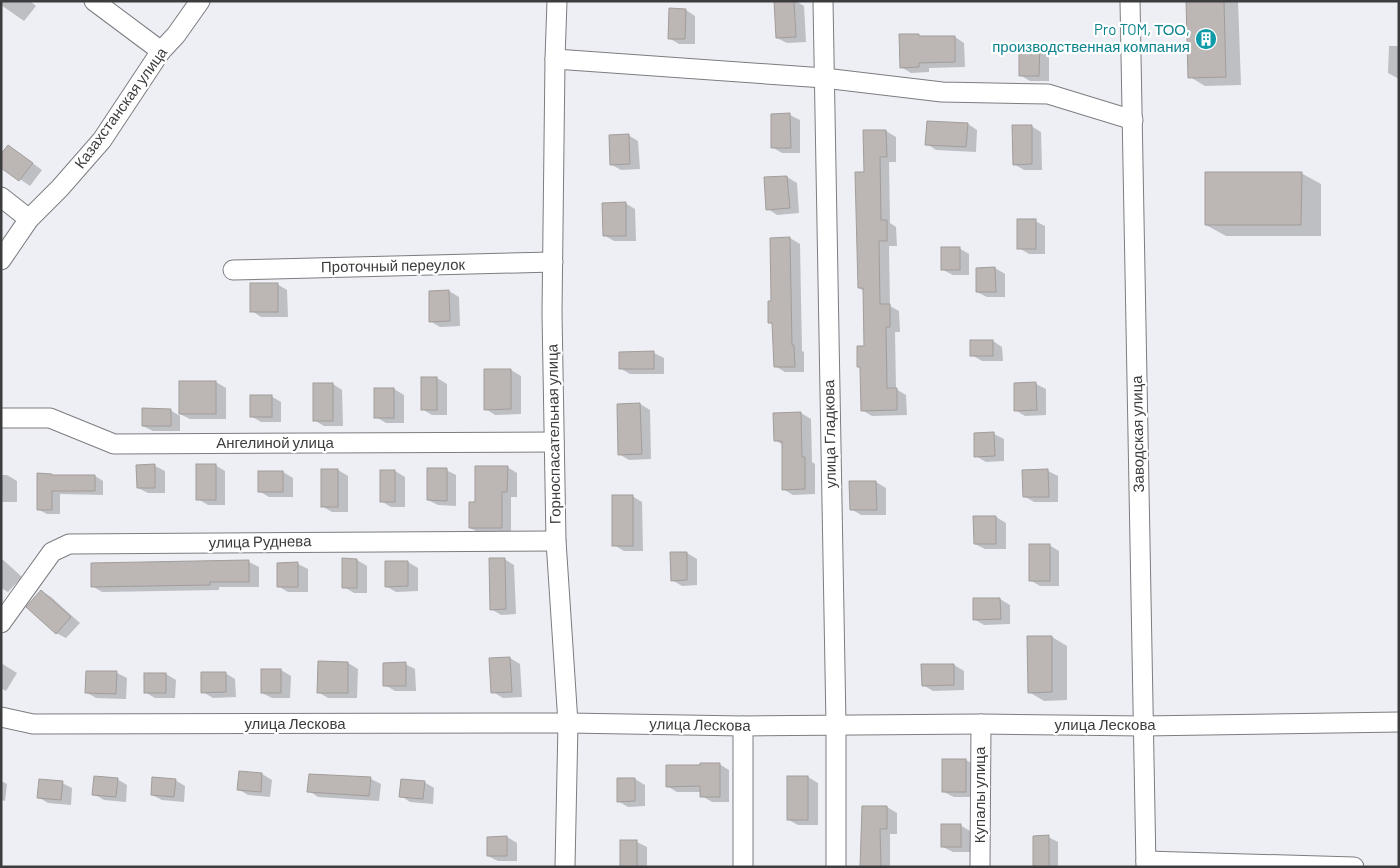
<svg xmlns="http://www.w3.org/2000/svg" width="1400" height="868" font-family="Barlow,sans-serif">
  <style>
    .shadow { fill: #0003 }
    .building { fill: #bcb7b5; stroke: #a29d9b }
    .lines { fill: none; stroke-linecap: round; stroke-linejoin: round }
    .minor-casing { stroke: #7c7d81; stroke-width: 21 }
    .minor { stroke: #fff; stroke-width: 19 }
    .labels { text-anchor: middle; stroke-width: 4.5; stroke-linejoin: round; paint-order: stroke }
    .culture-label { font-size: 15px; fill: #0d838f; stroke: #fff; text-anchor: end }
    .street-label { font-size: 15px; fill: #3c3d3e; stroke: #fff }
  </style>
  <rect width="100%" height="100%" fill="#edeff4"/>
  <g class="shadow">
    <polygon points="1,1 30,1 36,6 24,21 1,5"/>
    <polygon points="775,1 796,1 804,6 806,42 787,43 777,38"/>
    <polygon points="1187,1 1238,1 1241,85 1205,86 1190,77"/>
    <polygon points="686,10 695,16 695,44 679,44 669,38"/>
    <polygon points="918,35 922,38 955,37 964,43 965,67 929,68 929,72 911,73 901,67"/>
    <polygon points="1039,44 1049,50 1049,81 1030,81 1020,75"/>
    <polygon points="1389,46 1399,46 1399,79 1388,73"/>
    <polygon points="790,115 800,120 800,153 782,153 772,147"/>
    <polygon points="968,124 977,130 976,152 936,150 927,144"/>
    <polygon points="1031,126 1041,132 1042,170 1024,170 1014,164"/>
    <polygon points="886,131 896,137 896,162 889,162 890,223 896,227 897,246 889,246 890,306 899,311 900,332 895,332 896,389 906,395 907,415 872,416 862,410 861,368 858,366 865,347 864,291 859,288 865,173"/>
    <polygon points="628,135 638,141 640,169 621,170 612,165"/>
    <polygon points="9,146 42,170 30,186 1,166"/>
    <polygon points="1301,173 1321,184 1321,236 1226,236 1206,225"/>
    <polygon points="787,177 797,183 799,213 777,215 768,209"/>
    <polygon points="625,203 635,209 636,241 614,241 604,235"/>
    <polygon points="1035,221 1045,226 1045,254 1029,254 1019,248"/>
    <polygon points="790,238 800,244 802,351 804,352 804,372 785,372 775,366 774,325 769,322 772,302"/>
    <polygon points="959,248 969,254 969,275 953,275 943,270"/>
    <polygon points="995,268 1005,274 1005,297 987,297 977,292"/>
    <polygon points="277,284 287,290 288,317 261,317 252,311"/>
    <polygon points="449,291 459,297 460,326 440,327 430,321 430,292"/>
    <polygon points="993,341 1002,347 1003,361 982,361 972,355"/>
    <polygon points="654,353 664,358 664,374 630,374 620,368"/>
    <polygon points="486,370 511,370 521,376 521,414 495,415 486,409"/>
    <polygon points="437,378 447,384 447,415 432,415 422,409"/>
    <polygon points="216,382 226,388 226,419 190,419 180,414"/>
    <polygon points="333,384 342,390 343,426 324,426 314,420"/>
    <polygon points="1036,384 1046,389 1046,415 1025,416 1015,410"/>
    <polygon points="394,389 404,395 404,423 386,423 376,417"/>
    <polygon points="271,396 281,402 281,422 261,422 251,416"/>
    <polygon points="640,404 650,410 651,459 629,460 619,454 618,405"/>
    <polygon points="170,410 180,416 180,431 153,431 143,426"/>
    <polygon points="801,413 811,419 812,462 815,464 815,494 793,495 783,489 783,445 775,440"/>
    <polygon points="994,434 1004,439 1004,461 986,462 976,456"/>
    <polygon points="215,465 225,471 225,505 208,505 198,499"/>
    <polygon points="155,466 165,471 165,493 148,493 138,488"/>
    <polygon points="507,467 517,473 517,497 511,497 511,533 480,533 470,528 476,503"/>
    <polygon points="338,470 348,476 348,512 332,512 322,506"/>
    <polygon points="446,470 456,475 456,506 438,505 428,500"/>
    <polygon points="395,471 405,477 405,507 391,507 381,501"/>
    <polygon points="1048,471 1058,476 1058,502 1034,502 1024,496"/>
    <polygon points="259,472 283,472 293,478 293,497 269,497 259,491"/>
    <polygon points="1,475 7,475 17,481 17,502 1,502"/>
    <polygon points="52,475 55,477 95,476 103,481 103,495 60,494 60,514 47,514 39,510"/>
    <polygon points="876,482 886,488 886,515 861,515 851,509"/>
    <polygon points="632,496 642,502 643,551 624,551 614,545"/>
    <polygon points="996,517 1006,523 1006,549 985,549 975,544"/>
    <polygon points="1049,545 1059,551 1059,586 1040,586 1030,580"/>
    <polygon points="687,553 697,559 697,585 682,586 672,580"/>
    <polygon points="1,558 22,577 8,592 1,588"/>
    <polygon points="504,559 514,565 516,614 501,615 491,609"/>
    <polygon points="357,560 367,566 367,593 354,593 344,587"/>
    <polygon points="249,562 259,567 259,587 219,587 219,590 102,592 92,586 92,564"/>
    <polygon points="408,562 418,568 418,591 396,592 386,586"/>
    <polygon points="298,564 308,569 308,592 288,592 278,586"/>
    <polygon points="41,591 51,597 80,623 66,638 56,633"/>
    <polygon points="1000,599 1010,605 1010,624 984,625 974,619 974,600"/>
    <polygon points="1052,637 1067,646 1067,700 1044,701 1029,692"/>
    <polygon points="510,658 520,664 522,697 503,698 493,692"/>
    <polygon points="1,663 17,673 6,691 1,688"/>
    <polygon points="348,663 358,669 357,698 328,698 318,692"/>
    <polygon points="405,664 415,669 416,691 395,691 385,685"/>
    <polygon points="954,665 964,671 964,690 933,691 923,685"/>
    <polygon points="281,670 291,676 290,698 272,698 262,693"/>
    <polygon points="117,673 127,678 126,699 96,698 86,692"/>
    <polygon points="225,673 235,679 236,697 213,698 203,692"/>
    <polygon points="166,674 176,680 175,698 155,698 145,692"/>
    <polygon points="966,760 976,766 976,797 954,797 944,792"/>
    <polygon points="719,764 729,770 729,802 712,802 702,796 702,792 677,792 667,786 667,766"/>
    <polygon points="262,774 272,780 270,797 248,795 238,789"/>
    <polygon points="310,775 371,779 381,784 379,801 318,797 309,791"/>
    <polygon points="808,777 818,783 818,825 798,825 789,820"/>
    <polygon points="117,779 127,785 126,802 104,800 94,794"/>
    <polygon points="635,779 645,785 645,806 628,807 618,801"/>
    <polygon points="175,780 185,786 184,802 162,800 152,795"/>
    <polygon points="1,781 7,784 5,801 1,800"/>
    <polygon points="424,782 434,788 433,804 410,802 401,796"/>
    <polygon points="62,783 72,788 71,805 48,803 38,797"/>
    <polygon points="887,807 897,813 897,834 890,834 890,867 861,867"/>
    <polygon points="960,825 970,831 970,852 953,852 943,847"/>
    <polygon points="507,837 517,843 517,861 498,861 488,856 488,838"/>
    <polygon points="1048,837 1058,842 1058,867 1036,867 1035,866"/>
    <polygon points="637,842 647,847 647,867 621,867"/>
  </g>
  <g class="building">
    <polygon points="774,1 794,1 796,37 776,38"/>
    <polygon points="1186,1 1224,1 1226,77 1188,78"/>
    <polygon points="669,8 686,9 685,39 668,39"/>
    <polygon points="899,34 919,34 919,36 955,36 955,62 919,63 919,67 900,68"/>
    <polygon points="1019,43 1040,43 1039,76 1019,76"/>
    <polygon points="790,113 791,148 771,148 771,114"/>
    <polygon points="927,121 968,123 966,147 925,145"/>
    <polygon points="1012,125 1032,125 1032,164 1013,165"/>
    <polygon points="863,130 886,130 887,157 880,157 881,220 887,220 887,241 879,241 880,304 890,304 890,327 886,327 887,388 897,388 897,410 861,411 860,367 857,367 857,346 864,346 863,288 858,288 855,172 864,172"/>
    <polygon points="629,134 630,164 610,165 609,135"/>
    <polygon points="8,145 33,163 19,181 1,168 1,154"/>
    <polygon points="1205,172 1302,172 1301,225 1205,225"/>
    <polygon points="787,176 790,208 766,210 764,177"/>
    <polygon points="626,202 626,236 603,236 602,203"/>
    <rect x="1017" y="219" width="19" height="30"/>
    <polygon points="790,237 792,345 794,345 795,367 774,367 772,323 768,323 768,301 771,301 770,238"/>
    <rect x="941" y="247" width="19" height="23"/>
    <polygon points="995,267 996,292 976,292 976,268"/>
    <rect x="250" y="283" width="28" height="29"/>
    <polygon points="449,290 450,321 429,322 429,291"/>
    <rect x="970" y="340" width="23" height="16"/>
    <polygon points="654,351 654,369 619,369 619,352"/>
    <polygon points="484,369 511,369 511,409 484,410"/>
    <rect x="421" y="377" width="16" height="33"/>
    <rect x="179" y="381" width="37" height="33"/>
    <polygon points="1036,382 1037,410 1014,411 1014,383"/>
    <rect x="313" y="383" width="20" height="38"/>
    <rect x="374" y="388" width="20" height="30"/>
    <rect x="250" y="395" width="22" height="22"/>
    <polygon points="640,403 642,454 618,455 617,404"/>
    <polygon points="142,408 171,409 171,426 142,426"/>
    <polygon points="801,412 802,457 805,457 805,489 782,490 782,441 774,441 773,413"/>
    <polygon points="994,432 995,456 974,457 974,433"/>
    <polygon points="155,464 155,488 137,488 136,465"/>
    <rect x="196" y="464" width="20" height="36"/>
    <polygon points="475,466 508,466 507,492 502,492 502,528 469,528 469,502 475,502"/>
    <polygon points="427,468 447,468 447,501 427,500"/>
    <rect x="321" y="469" width="17" height="38"/>
    <polygon points="1048,469 1049,497 1023,497 1022,470"/>
    <rect x="380" y="470" width="15" height="32"/>
    <rect x="258" y="471" width="25" height="21"/>
    <polygon points="37,473 52,474 52,475 95,475 95,491 52,491 52,510 37,510"/>
    <polygon points="849,481 876,481 877,510 850,510"/>
    <rect x="612" y="495" width="21" height="51"/>
    <polygon points="973,516 996,516 996,544 974,544"/>
    <rect x="1029" y="544" width="21" height="37"/>
    <polygon points="670,552 687,552 687,580 671,581"/>
    <polygon points="342,558 357,559 357,588 342,588"/>
    <polygon points="489,558 505,558 506,609 490,610"/>
    <polygon points="249,560 249,582 210,582 210,585 91,587 91,563"/>
    <polygon points="385,561 408,561 408,586 385,587"/>
    <polygon points="298,562 298,587 277,587 277,563"/>
    <polygon points="41,590 71,617 56,634 26,607"/>
    <polygon points="973,598 1000,598 1001,619 973,620"/>
    <polygon points="1027,636 1052,636 1052,692 1028,693"/>
    <polygon points="510,657 512,692 491,693 489,658"/>
    <polygon points="318,661 348,662 348,693 317,693"/>
    <polygon points="406,662 406,686 383,686 383,663"/>
    <polygon points="921,664 954,664 954,685 922,686"/>
    <rect x="261" y="669" width="20" height="24"/>
    <polygon points="86,671 117,671 116,694 85,693"/>
    <polygon points="201,672 226,672 226,692 201,693"/>
    <rect x="144" y="673" width="22" height="20"/>
    <rect x="942" y="759" width="24" height="33"/>
    <polygon points="700,763 720,763 720,797 700,797 700,786 666,787 666,765 700,765"/>
    <polygon points="239,771 262,773 261,792 237,790"/>
    <polygon points="309,774 371,777 369,796 307,792"/>
    <polygon points="94,776 118,778 116,797 92,795"/>
    <rect x="787" y="776" width="21" height="44"/>
    <polygon points="152,777 176,779 174,797 151,795"/>
    <polygon points="617,778 635,778 635,801 617,802"/>
    <polygon points="39,779 63,781 61,800 37,798"/>
    <polygon points="401,779 425,781 423,799 399,797"/>
    <polygon points="862,806 887,806 887,829 880,829 881,867 860,867"/>
    <rect x="941" y="824" width="20" height="23"/>
    <polygon points="1049,835 1049,867 1033,866 1033,836"/>
    <polygon points="507,836 507,856 487,856 487,837"/>
    <rect x="620" y="840" width="17" height="27"/>
  </g>
  <g class="lines">
    <g class="minor-casing">
      <g id="minor">
        <polyline points="94,1 161,51"/>
        <polyline points="557,1 555,59 552,313 556,541 568,723 565,867"/>
        <polyline points="823,1 836,725 836,867"/>
        <polyline points="1130,1 1146,867"/>
        <polyline points="555,59 824,78 942,92 1048,94 1133,120"/>
        <polyline points="1,197 29,219"/>
        <polyline points="1,260 29,219 60,188 102,140 161,51 176,35 200,1"/>
        <polyline points="233,270 553,262"/>
        <polyline points="1,418 50,418 114,444 554,442"/>
        <polyline points="1,623 52,552 69,544 556,541"/>
        <polyline points="1,717 33,724 568,723 743,726 981,724 1143,726 1399,722"/>
        <polyline points="1146,861 1354,867"/>
        <polyline points="743,867 743,726"/>
        <polyline points="980,867 981,724"/>
      </g>
    </g>
    <use href="#minor" class="minor"/>
  </g>
  <defs>
    <g id="building-disc" transform="scale(1.125)"><circle r="9.5" fill="#0f9aa8" stroke="#fff"/><path d="M-4-6H4V6H1V3H-1V6H-4ZM-2.5-4.3h1.7v1.8h-1.7ZM.8-4.3h1.7v1.8H.8ZM-2.5-1h1.7V.8h-1.7ZM.8-1h1.7V.8H.8Z" fill="#fff"/></g>
  </defs>
  <g fill-rule="evenodd">
    <use href="#building-disc" x="1206" y="39"/>
  </g>
  <g class="labels">
    <g class="culture-label">
      <text x="1190" y="35">Pro TOM, ТОО,<tspan x="1190" dy="17">производственная компания</tspan></text>
    </g>
    <g class="street-label">
      <text transform="translate(121 108) rotate(-54)" y="5">Казахстанская улица</text>
      <text transform="translate(393 266) rotate(-1)" y="5">Проточный переулок</text>
      <text transform="translate(554 434) rotate(-91)" y="5">Горноспасательная улица</text>
      <text transform="translate(830 434) rotate(-91)" y="5">улица Гладкова</text>
      <text transform="translate(1138 434) rotate(-91)" y="5">Заводская улица</text>
      <text x="275" y="448">Ангелиной улица</text>
      <text transform="translate(260 542) rotate(-1)" y="5">улица Руднева</text>
      <text x="295" y="729">улица Лескова</text>
      <text transform="translate(700 725) rotate(1)" y="5">улица Лескова</text>
      <text x="1105" y="730">улица Лескова</text>
      <text transform="translate(980 795) rotate(-90)" y="5">Купалы улица</text>
    </g>
  </g>
  <rect width="1400" height="868" fill="none" stroke="#3c3d3e" stroke-width="5"/>
</svg>
